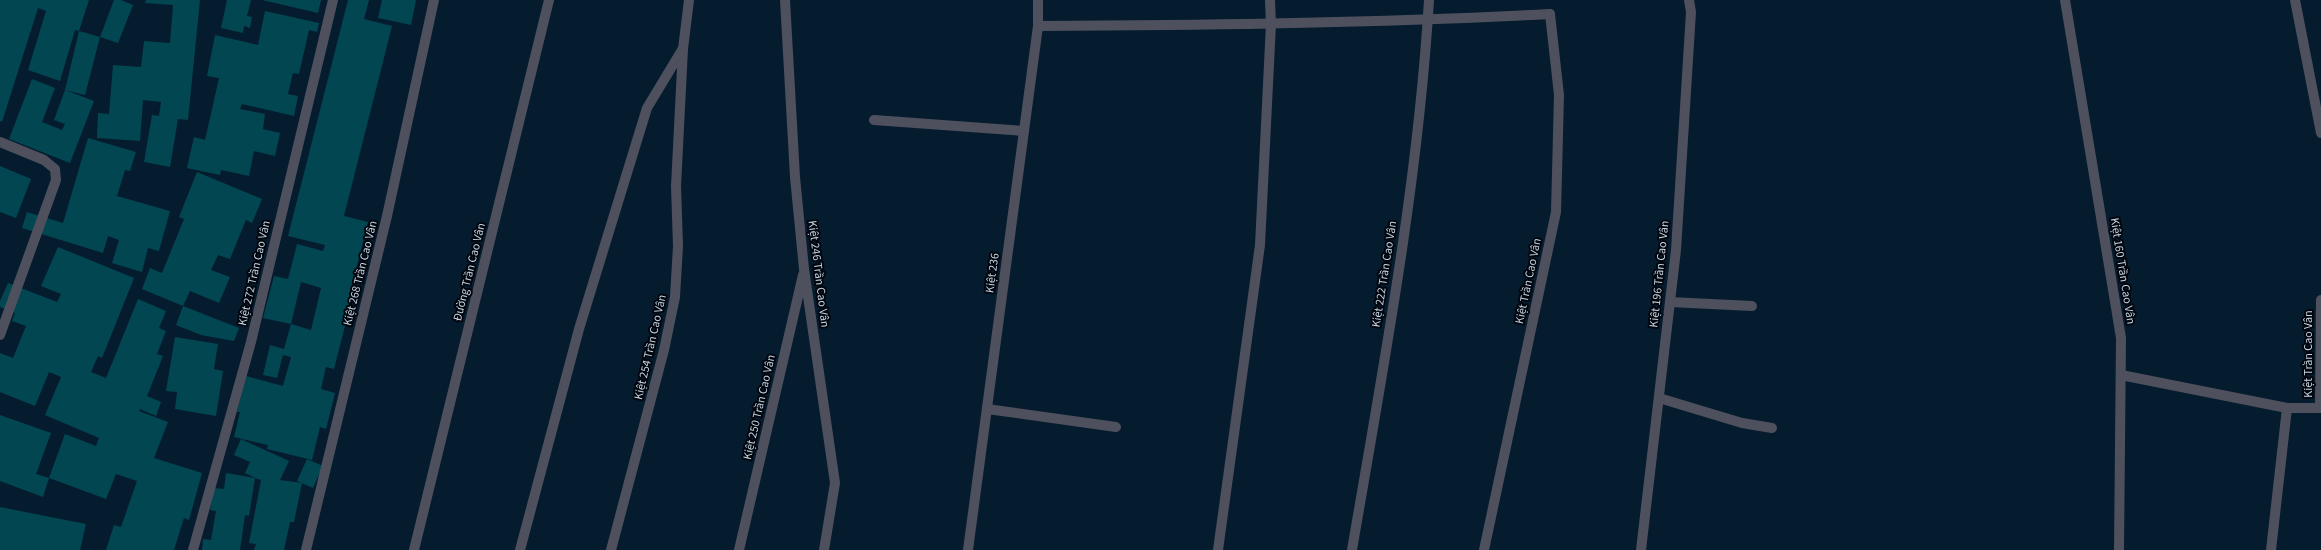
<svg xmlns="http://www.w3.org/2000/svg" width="2321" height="550" font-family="'Source Sans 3',sans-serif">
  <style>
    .building { fill: #024652 }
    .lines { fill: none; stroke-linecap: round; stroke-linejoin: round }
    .service { stroke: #4e505d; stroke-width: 10 }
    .minor { stroke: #4e505d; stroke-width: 10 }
    .labels { text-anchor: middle; stroke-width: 4; stroke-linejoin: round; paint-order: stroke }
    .street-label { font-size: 12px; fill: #c5d3e0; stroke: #01060e }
  </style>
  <rect width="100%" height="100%" fill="#051c2f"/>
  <g class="building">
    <polygon points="0,0 89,0 79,31 75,30 60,81 28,70 46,11 38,8 2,122 0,121"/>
    <polygon points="114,0 121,0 133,5 118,43 100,37 85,95 65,90 94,101 70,163 9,139 32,79 55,88 42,122 62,130 65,124 54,120 65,90 79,31 100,37"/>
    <polygon points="146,0 200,0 188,120 178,119 170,167 144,162 152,115 159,116 161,102 143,100 140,141 97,138 98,113 109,114 113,65 141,67 144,41 170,43 173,5 145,3"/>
    <polygon points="227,0 251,0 247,16 252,17 250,28 244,26 243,33 221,28"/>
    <polygon points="262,0 321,0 318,13"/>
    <polygon points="348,0 369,0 364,19 392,26 344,216 368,222 348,301 351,302 334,369 326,367 321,389 335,393 326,429 320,427 312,460 267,449 268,445 234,437 240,412 237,412 246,376 283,386 291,357 283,355 277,378 263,375 270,345 284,349 291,324 311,330 321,288 301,282 291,324 263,318 274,276 288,279 297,244 323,251 325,245 288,236"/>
    <polygon points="382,0 416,0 411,25 378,18"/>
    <polygon points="265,11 319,23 317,32 309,30 299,74 293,73 288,94 298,96 294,116 242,104 240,109 265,114 263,129 280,133 275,156 254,151 249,176 221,170 220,175 187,168 194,137 205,140 210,118 219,78 207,76 215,35 258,45"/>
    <polygon points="88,138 136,152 130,171 125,170 117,196 170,211 159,251 148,248 142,272 112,263 119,240 108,236 103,253 22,228 27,212 63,223"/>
    <polygon points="0,166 31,179 16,218 0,212"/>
    <polygon points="197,172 262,199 252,223 246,220 230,259 218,255 211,270 230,277 219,303 190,291 183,306 142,289 150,268 162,273 184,219 179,217"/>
    <polygon points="58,247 134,278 102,358 98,356 91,372 106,378 138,299 166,311 159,328 166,331 157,354 163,356 147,396 161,402 156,416 140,409 139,411 168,422 154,458 202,473 189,520 184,518 174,550 106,550 114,525 121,527 137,481 116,474 106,499 49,478 65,434 96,446 99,438 45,415 61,377 49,372 35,406 0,392 0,353 13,358 26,326 12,321 15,313 0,307 0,301 8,283 57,302 61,294 41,286"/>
    <polygon points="183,306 239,328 234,341 201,335 176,325"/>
    <polygon points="175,337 218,344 214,369 223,371 216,416 175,409 177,392 166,391"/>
    <polygon points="0,415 51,433 36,474 49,478 43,497 0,481"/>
    <polygon points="241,439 289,461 280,480 302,483 294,522 290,522 284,550 254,550 256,544 249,543 261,480 255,478 249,516 245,515 240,550 202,550 203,539 211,540 216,511 210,510 214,488 224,489 226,473 255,478 245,473 250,462 234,455"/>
    <polygon points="307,459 323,466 313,488 297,481"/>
    <polygon points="0,507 86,524 80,550 0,550"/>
  </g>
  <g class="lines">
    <g class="service">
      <polyline points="785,0 795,177 804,269 835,483 824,550"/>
      <polyline points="2065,0 2121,338 2119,550"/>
      <polyline points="2295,0 2321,133"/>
      <path d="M1038,26c171,-1 341,-3 512,-12"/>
      <polyline points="874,120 1024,131"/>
      <polyline points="0,142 44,160 55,169 56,180 0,335"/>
      <polyline points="1670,302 1752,306"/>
      <polyline points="2121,375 2287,408 2321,408"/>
      <polyline points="1659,398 1742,423 1772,428"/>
      <polyline points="2320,408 2321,300"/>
      <polyline points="987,409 1116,427"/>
      <polyline points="193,550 251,342 333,0"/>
      <polyline points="306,550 387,216 434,0"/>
      <polyline points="414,550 549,0"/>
      <polyline points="520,550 579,329 647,108 682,50"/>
      <polyline points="611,550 664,350 675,297 678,246 676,186 683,49 689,0"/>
      <polyline points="739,550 803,275"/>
      <polyline points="968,550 1038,26 1038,0"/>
      <polyline points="1218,550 1260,245 1271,24 1270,0"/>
      <path d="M1352,550c31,-182 66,-365 77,-550"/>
      <polyline points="1641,550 1676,250 1691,12 1689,0"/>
      <polyline points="2271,550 2287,408"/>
    </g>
    <polyline class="minor" points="1484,550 1556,212 1559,95 1550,14"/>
  </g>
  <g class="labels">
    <g class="street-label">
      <text transform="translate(2123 271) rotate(81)" y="4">Kiệt 160 Trần Cao Vân</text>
      <text transform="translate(469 272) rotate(-76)" y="4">Đường Trần Cao Vân</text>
      <text transform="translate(254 273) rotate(-77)" y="4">Kiệt 272 Trần Cao Vân</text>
      <text transform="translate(360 273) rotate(-76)" y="4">Kiệt 268 Trần Cao Vân</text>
      <text transform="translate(992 273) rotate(-82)" y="4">Kiệt 236</text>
      <text transform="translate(819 274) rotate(83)" y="4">Kiệt 246 Trần Cao Vân</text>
      <text transform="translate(1384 274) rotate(-81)" y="4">Kiệt 222 Trần Cao Vân</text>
      <text transform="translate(1659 274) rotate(-84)" y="4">Kiệt 196 Trần Cao Vân</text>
      <text transform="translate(1528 281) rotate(-78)" y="4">Kiệt Trần Cao Vân</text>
      <text transform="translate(650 347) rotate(-77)" y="4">Kiệt 254 Trần Cao Vân</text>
      <text transform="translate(2308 354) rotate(-90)" y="4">Kiệt Trần Cao Vân</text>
      <text transform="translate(759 407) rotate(-77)" y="4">Kiệt 250 Trần Cao Vân</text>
    </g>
  </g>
</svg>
